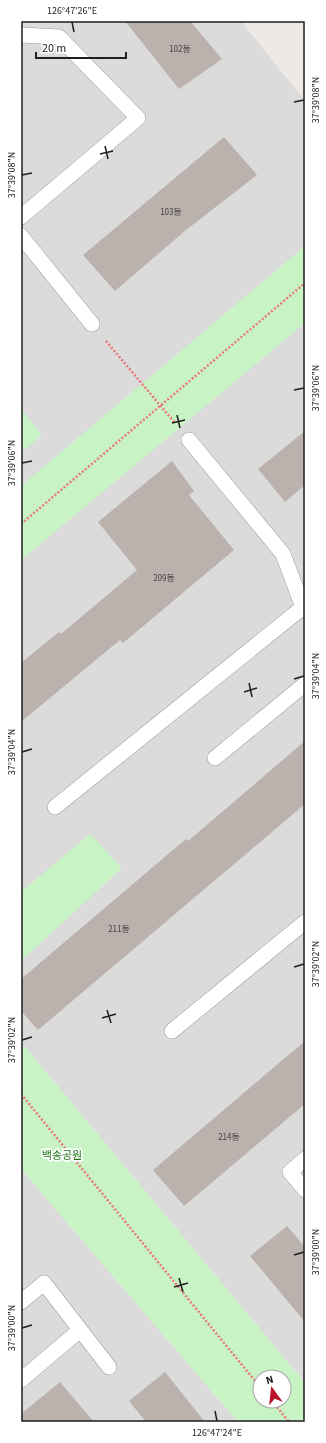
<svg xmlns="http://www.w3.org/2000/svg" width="326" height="1443" font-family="'Source Sans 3','Noto Sans KR',sans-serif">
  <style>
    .residential { fill: #dbdbdb }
    .park { fill: #c8f4c5; fill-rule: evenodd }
    .building { fill: #bbb2ae }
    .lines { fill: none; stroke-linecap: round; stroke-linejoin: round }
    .service-casing { stroke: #9b9b9b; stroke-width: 16 }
    .path { stroke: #ed767b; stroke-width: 2.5; stroke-dasharray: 2 2; stroke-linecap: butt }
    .service { stroke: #fff; stroke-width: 15 }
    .ticks { fill: none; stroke: #1e1e1e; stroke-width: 1.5 }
    .labels { text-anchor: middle; stroke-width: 3.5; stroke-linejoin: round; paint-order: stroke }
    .number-label { font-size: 9px; fill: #454342 }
    .park-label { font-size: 11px; fill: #1b7215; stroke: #fff }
    .neatline { fill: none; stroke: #1e1e1e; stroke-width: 1.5 }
    .ticks-label { font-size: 10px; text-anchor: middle; fill: #1e1e1e }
  </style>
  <rect width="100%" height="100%" fill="#eee9e4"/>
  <g class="residential">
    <polygon points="21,21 241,21 305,101 305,247 21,489"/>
    <polygon points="305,322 305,1383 21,1042 21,559"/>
    <polygon points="21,1169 238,1422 21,1422"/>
  </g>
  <g class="park">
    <polygon points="305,246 305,323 21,560 21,486"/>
    <polygon points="21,409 42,435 21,453"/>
    <polygon points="90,834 122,868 21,961 21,892"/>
    <path d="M21,1042l284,341v39h-67l-217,-253zM260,1377h24v24h-24z"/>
  </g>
  <g class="building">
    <polygon points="125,21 190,21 222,59 179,89"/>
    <polygon points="224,137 257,175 186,230 115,291 83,255"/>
    <polygon points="305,431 305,485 285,502 258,469"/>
    <polygon points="172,461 194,491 189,495 234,550 123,643 120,640 21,722 21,663 59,632 61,634 137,570 98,522"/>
    <polygon points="305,741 305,804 38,1030 21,1011 21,979 186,839 188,841"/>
    <polygon points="305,1041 305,1104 184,1206 153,1170"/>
    <polygon points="287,1226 305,1247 305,1322 250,1256"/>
    <polygon points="165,1372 205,1422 146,1422 129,1401"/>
    <polygon points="60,1382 94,1422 21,1422 21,1414"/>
  </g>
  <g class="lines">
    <g class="service-casing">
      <g id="service">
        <polyline points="21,35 59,37 138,118 21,217"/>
        <polyline points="21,236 92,324"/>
        <polyline points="189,440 283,554 304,610"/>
        <polyline points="215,758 305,684"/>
        <polyline points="55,807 302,608 305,599"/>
        <polyline points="172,1031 305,922"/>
        <polyline points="305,1159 290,1172 305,1190"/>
        <polyline points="21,1302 44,1283 109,1367"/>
        <polyline points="21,1380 80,1330"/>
      </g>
    </g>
    <g class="path">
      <polyline points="106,341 175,423"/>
      <polyline points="21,524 305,283"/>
      <polyline points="21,1094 260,1387"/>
      <polyline points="272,1401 289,1422"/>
    </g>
    <use href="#service" class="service"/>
  </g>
  <path class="ticks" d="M72,22l2,10M294,102l10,-2M105,146l3,13M100,154l13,-3M22,175l10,-2M294,390l10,-2M177,415l3,13M172,423l13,-3M22,463l10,-2M294,679l10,-3M249,683l3,14M244,692l13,-4M22,752l10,-3M294,967l10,-3M107,1010l4,13M102,1018l14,-4M22,1040l10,-3M294,1255l10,-3M179,1278l4,14M174,1287l14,-4M22,1328l10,-3M215,1411l2,10"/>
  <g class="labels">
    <g class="number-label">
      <text x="180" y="52">102동</text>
      <text x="171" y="215">103동</text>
      <text x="164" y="581">209동</text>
      <text x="119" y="932">211동</text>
      <text x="229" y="1140">214동</text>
    </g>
    <g class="park-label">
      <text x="62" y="1159">백송공원</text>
    </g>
  </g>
  <rect width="326" height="1443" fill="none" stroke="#ffffff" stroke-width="44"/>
  <g transform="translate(272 1389) rotate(345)"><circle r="19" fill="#ffffff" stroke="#a5a5a5"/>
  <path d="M0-3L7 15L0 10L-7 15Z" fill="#b9122a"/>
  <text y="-6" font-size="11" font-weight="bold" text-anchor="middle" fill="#1e1e1e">N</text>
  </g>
  <path d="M36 52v6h90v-6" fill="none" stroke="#1e1e1e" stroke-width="2"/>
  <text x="42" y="52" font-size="12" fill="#1e1e1e" stroke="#ffffff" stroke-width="3" paint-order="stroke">20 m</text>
  <rect x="22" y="22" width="282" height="1399" class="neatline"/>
  <g class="ticks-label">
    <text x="72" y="14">126°47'26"E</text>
    <text transform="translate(315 100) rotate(-90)" y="4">37°39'08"N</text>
    <text transform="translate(11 175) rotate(-90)" y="4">37°39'08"N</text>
    <text transform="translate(315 388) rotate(-90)" y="4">37°39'06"N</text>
    <text transform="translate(11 463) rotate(-90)" y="4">37°39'06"N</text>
    <text transform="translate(315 676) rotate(-90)" y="4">37°39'04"N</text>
    <text transform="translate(11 752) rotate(-90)" y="4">37°39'04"N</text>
    <text transform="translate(315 964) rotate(-90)" y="4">37°39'02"N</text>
    <text transform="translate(11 1040) rotate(-90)" y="4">37°39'02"N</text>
    <text transform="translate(315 1252) rotate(-90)" y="4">37°39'00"N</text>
    <text transform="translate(11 1328) rotate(-90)" y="4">37°39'00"N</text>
    <text x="217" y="1436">126°47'24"E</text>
  </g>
</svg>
